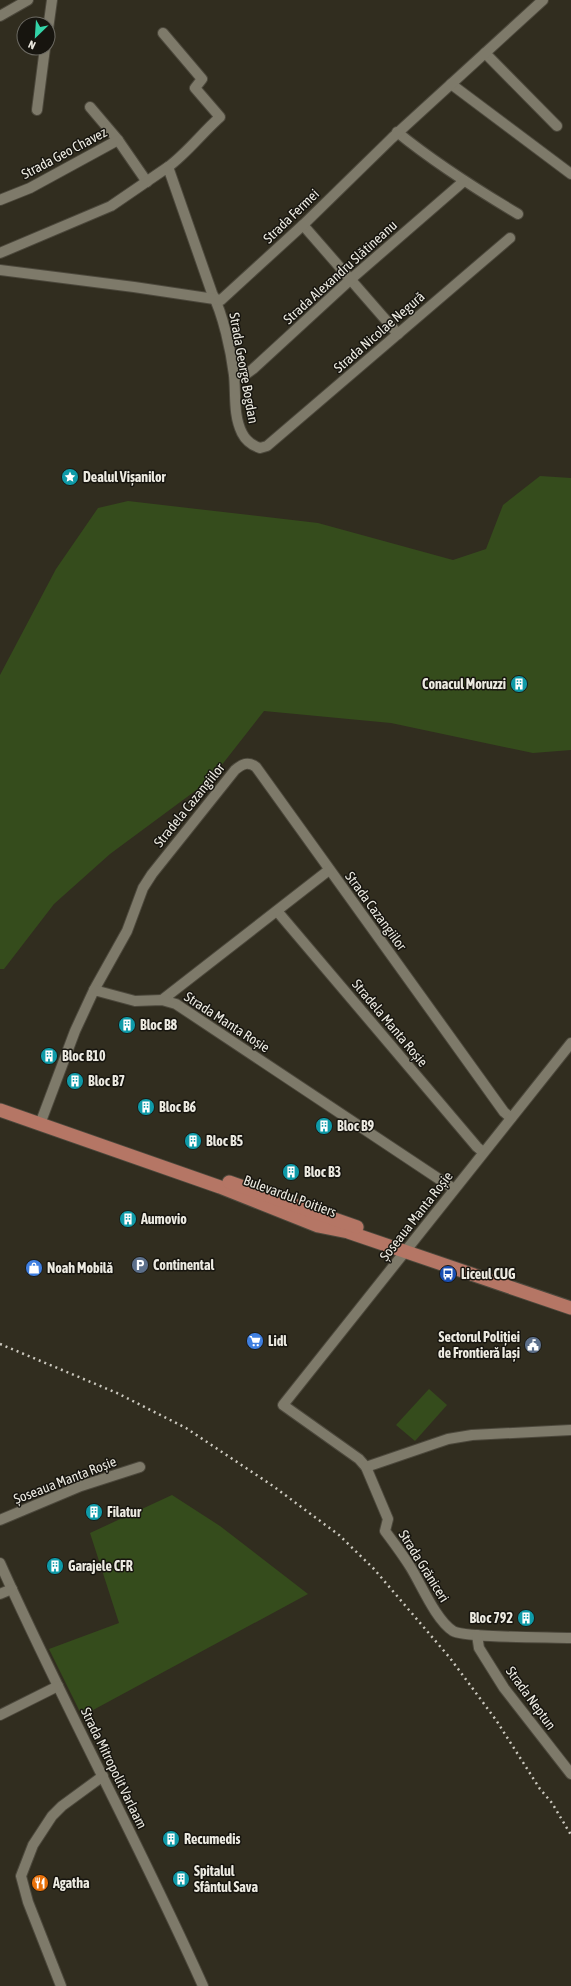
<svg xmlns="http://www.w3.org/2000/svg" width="571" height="1986" font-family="'Asap Condensed',sans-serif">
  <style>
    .green { fill: #354c1c }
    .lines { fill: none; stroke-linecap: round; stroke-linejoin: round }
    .minor-casing { stroke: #4c483c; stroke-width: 12 }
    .major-casing { stroke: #4c483c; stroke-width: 15 }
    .minor { stroke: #7e7a6a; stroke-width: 10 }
    .major { stroke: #b57665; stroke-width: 13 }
    .rail { stroke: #cbc8be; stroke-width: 2.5; stroke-dasharray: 2 4; stroke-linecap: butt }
    .labels { text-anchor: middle; stroke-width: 3; stroke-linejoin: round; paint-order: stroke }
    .street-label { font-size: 14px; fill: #eceae1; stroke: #17150f }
    .poi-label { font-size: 14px; font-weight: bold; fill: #eceae1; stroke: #17150f; text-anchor: start }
  </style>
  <rect width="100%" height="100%" fill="#312d1f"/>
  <g class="green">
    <polygon points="540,476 571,478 571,750 533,753 391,723 264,711 210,780 110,854 54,904 4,969 0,969 0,675 56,569 98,508 128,501 318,523 453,560 486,549 503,505"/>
    <polygon points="429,1389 447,1405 415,1441 396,1425"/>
    <polygon points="172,1495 220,1526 308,1594 82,1716 49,1649 119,1623 90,1533"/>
  </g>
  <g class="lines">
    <g class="minor-casing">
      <g id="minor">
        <polyline points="0,16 28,0"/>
        <polyline points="48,29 52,0"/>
        <path d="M163,33l39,46 -7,9 25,29c-18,16 -33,36 -52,50"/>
        <polyline points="485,53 557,126"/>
        <polyline points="451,84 571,174"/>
        <polyline points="90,107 118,140 147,182"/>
        <polyline points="37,110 45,48"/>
        <path d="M397,132c38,31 79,57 121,82"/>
        <polyline points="0,200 30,188 118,140"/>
        <polyline points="303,225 398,334"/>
        <path d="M0,253l111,-47 57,-39 44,126c11,21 19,58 22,82 2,19 -1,40 8,58 4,8 9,12 18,15l7,-2 243,-208"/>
        <polyline points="0,270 134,287 221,300 303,225 392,138 543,0"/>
        <polyline points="234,374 242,377 253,369 351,279 464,181"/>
        <polyline points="277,911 477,1147 483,1152"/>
        <path d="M94,990l33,-59 16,-43 9,-14 83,-104c7,-6 13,-9 21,-3l248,345 7,6"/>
        <polyline points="162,1000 329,870"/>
        <path d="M571,1043l-288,362 76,54 7,8 22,52 -3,12c9,12 18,24 26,37 11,18 25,52 42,63 11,7 100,6 118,7"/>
        <polyline points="40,1124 75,1031 94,990 135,1001 162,1000 176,1004 454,1189"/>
        <polyline points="366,1467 448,1439 472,1435 571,1430"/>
        <polyline points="0,1520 81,1486 140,1467"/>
        <path d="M0,1563c64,143 139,280 203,423"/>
        <polyline points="0,1594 12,1589"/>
        <polyline points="477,1635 479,1648 504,1688 571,1774"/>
        <polyline points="0,1715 58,1686"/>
        <polyline points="61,1986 28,1902 21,1876 33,1845 52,1816 62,1806 103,1776"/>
      </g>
    </g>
    <g class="major-casing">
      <g id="major">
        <polyline points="0,1110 220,1187 318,1226 348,1232 571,1308"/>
        <polyline points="229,1182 357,1227"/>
      </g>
    </g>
    <use href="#minor" class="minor"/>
    <use href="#major" class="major"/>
    <polyline class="rail" points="0,1344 117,1393 186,1428 273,1486 339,1535 374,1569 450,1658 496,1720 540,1789 552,1803 571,1835"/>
  </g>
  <defs>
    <g id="sight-disc" transform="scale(0.9)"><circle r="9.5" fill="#0f9aa8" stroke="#17150f"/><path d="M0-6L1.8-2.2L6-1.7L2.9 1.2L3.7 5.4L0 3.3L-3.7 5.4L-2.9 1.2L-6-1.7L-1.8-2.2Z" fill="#fff"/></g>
    <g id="building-disc" transform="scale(0.9)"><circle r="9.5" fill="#0f9aa8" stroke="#17150f"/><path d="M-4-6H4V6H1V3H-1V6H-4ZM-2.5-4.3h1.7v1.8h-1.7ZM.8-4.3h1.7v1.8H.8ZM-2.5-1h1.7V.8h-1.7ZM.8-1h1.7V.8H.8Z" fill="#fff"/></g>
    <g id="parking-disc" transform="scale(0.9)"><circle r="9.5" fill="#5c6f8a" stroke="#17150f"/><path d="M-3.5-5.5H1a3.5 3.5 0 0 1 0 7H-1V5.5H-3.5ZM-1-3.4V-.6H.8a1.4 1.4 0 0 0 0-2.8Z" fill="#fff"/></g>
    <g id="shop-disc" transform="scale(0.9)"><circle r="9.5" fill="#3f7fe0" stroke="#17150f"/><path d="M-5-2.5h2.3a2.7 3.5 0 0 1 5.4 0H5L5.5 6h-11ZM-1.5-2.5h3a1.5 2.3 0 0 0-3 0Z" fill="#fff"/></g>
    <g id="bus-disc" transform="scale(0.9)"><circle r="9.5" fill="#1a4fb4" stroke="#17150f"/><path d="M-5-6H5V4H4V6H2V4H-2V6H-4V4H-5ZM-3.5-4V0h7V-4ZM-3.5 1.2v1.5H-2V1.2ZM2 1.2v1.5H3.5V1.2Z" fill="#fff"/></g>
    <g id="supermarket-disc" transform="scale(0.9)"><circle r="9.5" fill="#3f7fe0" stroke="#17150f"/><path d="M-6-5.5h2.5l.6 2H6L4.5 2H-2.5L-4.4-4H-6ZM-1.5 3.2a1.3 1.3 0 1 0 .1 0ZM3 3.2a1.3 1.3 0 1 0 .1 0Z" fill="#fff"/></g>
    <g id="civic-disc" transform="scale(0.9)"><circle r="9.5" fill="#5c6f8a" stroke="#17150f"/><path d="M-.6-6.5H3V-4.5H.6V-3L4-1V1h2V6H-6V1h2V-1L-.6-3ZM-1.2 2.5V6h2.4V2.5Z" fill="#fff"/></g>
    <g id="restaurant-disc" transform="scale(0.9)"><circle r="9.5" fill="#e8710a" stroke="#17150f"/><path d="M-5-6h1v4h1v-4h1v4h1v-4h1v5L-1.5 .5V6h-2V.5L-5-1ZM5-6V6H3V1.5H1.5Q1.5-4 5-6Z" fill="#fff"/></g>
  </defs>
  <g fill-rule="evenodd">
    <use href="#sight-disc" x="70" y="477"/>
    <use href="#building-disc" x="519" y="684"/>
    <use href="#building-disc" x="127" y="1025"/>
    <use href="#building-disc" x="49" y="1056"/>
    <use href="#building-disc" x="75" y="1081"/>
    <use href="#building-disc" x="146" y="1107"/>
    <use href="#building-disc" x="324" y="1126"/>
    <use href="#building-disc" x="193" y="1141"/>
    <use href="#building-disc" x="291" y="1172"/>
    <use href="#building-disc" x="128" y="1219"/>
    <use href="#parking-disc" x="140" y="1265"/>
    <use href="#shop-disc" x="34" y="1268"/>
    <use href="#bus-disc" x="448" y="1274"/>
    <use href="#supermarket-disc" x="255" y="1341"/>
    <use href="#civic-disc" x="533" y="1345"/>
    <use href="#building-disc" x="94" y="1512"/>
    <use href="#building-disc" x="55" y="1566"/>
    <use href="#building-disc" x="526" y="1618"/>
    <use href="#building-disc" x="171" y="1839"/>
    <use href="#building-disc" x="181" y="1879"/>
    <use href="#restaurant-disc" x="40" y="1883"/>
  </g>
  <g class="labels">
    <g class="street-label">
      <text transform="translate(64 153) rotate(-28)" y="5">Strada Geo Chavez</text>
      <text transform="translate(291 216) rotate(-44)" y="5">Strada Fermei</text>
      <text transform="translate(340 272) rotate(-42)" y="5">Strada Alexandru Slătineanu</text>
      <text transform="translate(379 332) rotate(-41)" y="5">Strada Nicolae Negură</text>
      <text transform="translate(244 368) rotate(80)" y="5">Strada George Bogdan</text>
      <text transform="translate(189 805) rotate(-51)" y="5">Stradela Cazangiilor</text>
      <text transform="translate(376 911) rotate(54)" y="5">Strada Cazangiilor</text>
      <text transform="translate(227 1022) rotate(33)" y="5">Strada Manta Roșie</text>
      <text transform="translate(390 1023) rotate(50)" y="5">Stradela Manta Roșie</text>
      <text transform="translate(290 1196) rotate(20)" y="5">Bulevardul Poitiers</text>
      <text transform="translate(416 1216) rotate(-52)" y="5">Șoseaua Manta Roșie</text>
      <text transform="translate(65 1480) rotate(-21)" y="5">Șoseaua Manta Roșie</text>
      <text transform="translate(424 1566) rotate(58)" y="5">Strada Grăniceri</text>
      <text transform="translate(531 1698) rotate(54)" y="5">Strada Neptun</text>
      <text transform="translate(114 1768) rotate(64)" y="5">Strada Mitropolit Varlaam</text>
    </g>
    <g class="poi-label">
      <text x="83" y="482">Dealul Vișanilor</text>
      <text x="506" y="689" text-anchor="end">Conacul Moruzzi</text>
      <text x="140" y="1030">Bloc B8</text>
      <text x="62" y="1061">Bloc B10</text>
      <text x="88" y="1086">Bloc B7</text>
      <text x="159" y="1112">Bloc B6</text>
      <text x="337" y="1131">Bloc B9</text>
      <text x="206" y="1146">Bloc B5</text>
      <text x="304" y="1177">Bloc B3</text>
      <text x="141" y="1224">Aumovio</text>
      <text x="153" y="1270">Continental</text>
      <text x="47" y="1273">Noah Mobilă</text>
      <text x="461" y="1279">Liceul CUG</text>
      <text x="520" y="1342" text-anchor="end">Sectorul Poliției<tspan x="520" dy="16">de Frontieră Iași</tspan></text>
      <text x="268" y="1346">Lidl</text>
      <text x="107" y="1517">Filatur</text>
      <text x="68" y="1571">Garajele CFR</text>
      <text x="513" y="1623" text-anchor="end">Bloc 792</text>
      <text x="184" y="1844">Recumedis</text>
      <text x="194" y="1876">Spitalul<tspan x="194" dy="16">Sfântul Sava</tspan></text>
      <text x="53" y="1888">Agatha</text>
    </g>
  </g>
  <g transform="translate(36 36) rotate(205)"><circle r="19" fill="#17150f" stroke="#6c6a63"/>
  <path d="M0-3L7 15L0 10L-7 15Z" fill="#33d4a8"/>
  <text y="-6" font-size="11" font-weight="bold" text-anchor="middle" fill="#eceae1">N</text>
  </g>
</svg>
